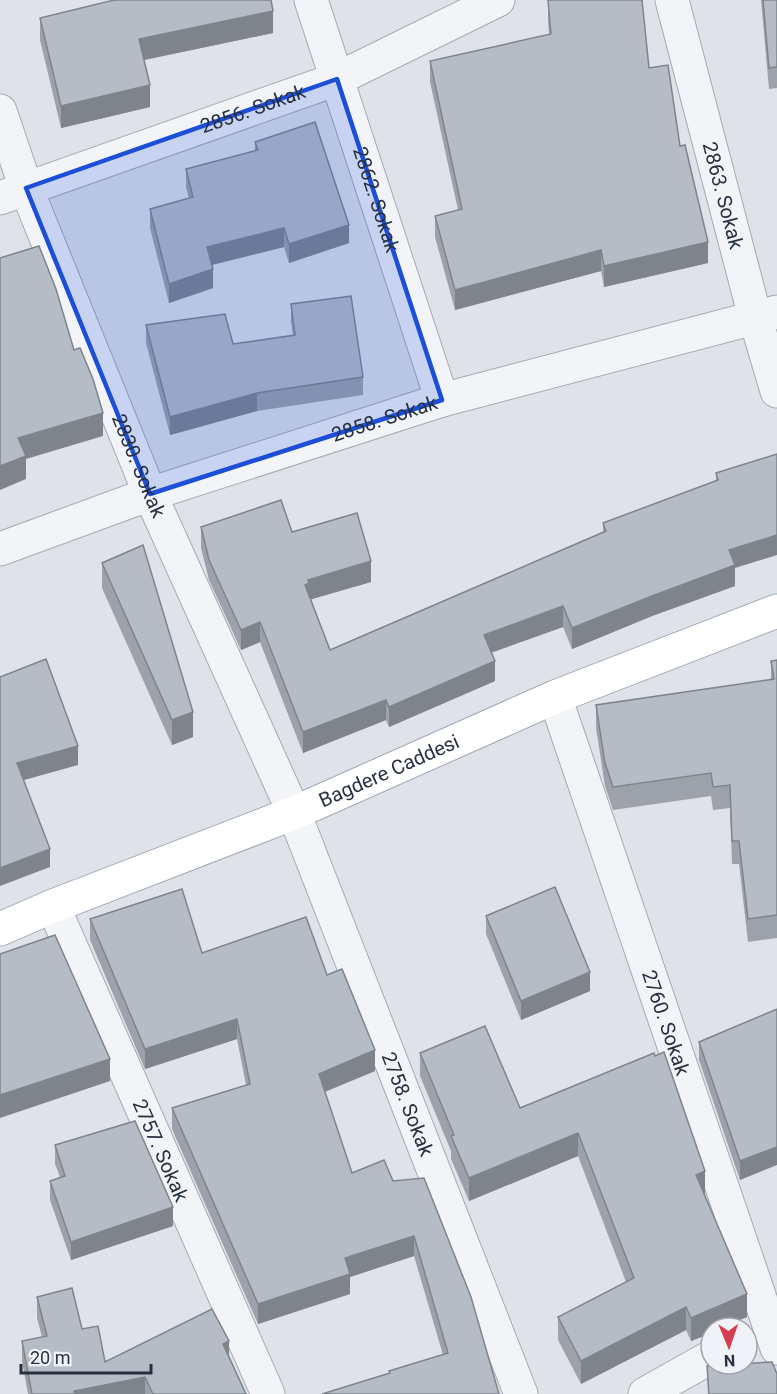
<svg xmlns="http://www.w3.org/2000/svg" width="777" height="1394" font-family="Roboto,sans-serif">
  <style>
    .lines { fill: none; stroke-linecap: round; stroke-linejoin: round }
    .minor-casing { stroke: #a4aab3; stroke-width: 35 }
    .major-casing { stroke: #9ea7b6; stroke-width: 35 }
    .minor { stroke: #f2f4f7; stroke-width: 33 }
    .major { stroke: #fff; stroke-width: 33 }
    .wall { fill: #9da2aa }
    .shaded-wall { fill: #7f848b }
    .building { fill: #b6bcc6; stroke: #7f848b; stroke-width: 1.5 }
    .marked { fill: #1d4ed8; fill-opacity: 0.2; stroke: #1d4ed8; stroke-width: 4.5; stroke-linejoin: round }
    .labels { text-anchor: middle; stroke-width: 4.5; stroke-linejoin: round; paint-order: stroke }
    .street-label { font-size: 20px; fill: #273041; stroke: #eff2f7 }
  </style>
  <rect width="100%" height="100%" fill="#dfe3e9"/>
  <g class="lines">
    <g class="minor-casing">
      <g id="minor">
        <path id="s1" d="M311,0l131,400"/>
        <path id="s2" d="M672,0l83,317 22,74"/>
        <path id="s3" d="M0,111l26,77 124,306 144,319 227,581"/>
        <path id="s4" d="M0,198l337,-119 161,-79"/>
        <path id="s5" d="M0,549l150,-55 292,-94 335,-88"/>
        <path id="s6" d="M555,697l222,651"/>
        <path id="s7" d="M53,906l215,488"/>
        <polyline points="645,1394 711,1357"/>
      </g>
    </g>
    <g class="major-casing">
      <g id="major">
        <path id="s8" d="M0,929l53,-23 241,-93 261,-116 222,-86"/>
      </g>
    </g>
    <use href="#minor" class="minor"/>
    <use href="#major" class="major"/>
  </g>
  <g class="wall">
    <polygon points="548,0 649,68 680,146 708,263 604,287 601,271 455,310 435,237 435,216 458,210 430,82 430,61 549,35 548,21"/>
    <polygon points="761,0 777,0 777,88 769,89"/>
    <polygon points="40,18 273,33 144,60 150,107 61,128 40,40"/>
    <polygon points="255,142 349,243 289,263 284,247 212,265 213,288 169,303 150,228 150,209 189,199 186,187 186,169 255,151"/>
    <polygon points="291,304 363,377 363,395 257,411 170,435 146,343 146,325 233,344 293,335 291,322"/>
    <polygon points="777,454 735,568 735,586 652,616 572,649 563,627 491,653 495,681 389,727 386,720 303,753 260,642 241,650 209,580 201,548 201,527 292,532 371,582 311,599 330,650 603,532 603,523 716,481 716,473"/>
    <polygon points="102,563 193,737 172,745 102,588"/>
    <polygon points="777,660 777,938 748,942 739,864 732,864 730,808 713,810 711,796 613,810 605,786 596,728 596,705 771,680 771,661"/>
    <polygon points="486,916 590,991 521,1020 486,934"/>
    <polygon points="90,919 202,953 327,975 375,1071 325,1092 352,1173 393,1181 499,1394 389,1373 389,1371 443,1355 414,1256 350,1277 350,1294 258,1324 172,1129 172,1108 246,1085 237,1039 145,1069 90,940"/>
    <polygon points="777,1009 740,1180 699,1060 699,1042"/>
    <polygon points="420,1053 520,1108 654,1053 705,1194 704,1194 747,1317 711,1328 711,1333 691,1341 686,1330 581,1384 558,1340 558,1317 626,1282 578,1156 469,1201 451,1159 451,1151 420,1076"/>
    <polygon points="55,1145 173,1226 71,1260 50,1200 50,1181 60,1177 55,1164"/>
    <polygon points="37,1297 82,1329 105,1362 229,1356 246,1394 28,1394 22,1361 22,1341 42,1337 37,1318"/>
    <polygon points="707,1366 777,1394 708,1394"/>
  </g>
  <g class="shaded-wall">
    <polygon points="273,11 273,33 139,61 139,39"/>
    <polygon points="150,85 150,107 61,128 61,106"/>
    <polygon points="349,225 349,243 289,263 289,244"/>
    <polygon points="284,228 284,247 207,266 207,247"/>
    <polygon points="708,242 708,263 604,287 604,266"/>
    <polygon points="601,250 601,271 455,310 455,290"/>
    <polygon points="213,269 213,288 169,303 169,284"/>
    <polygon points="257,393 257,411 170,435 170,417"/>
    <polygon points="103,413 103,436 26,459 26,479 0,490 0,466 18,438"/>
    <polygon points="777,535 777,555 735,568 735,586 652,616 572,649 572,628 729,550"/>
    <polygon points="371,561 371,582 309,600 305,585 308,580"/>
    <polygon points="563,606 563,627 484,655 484,635"/>
    <polygon points="260,622 260,642 241,650 241,630"/>
    <polygon points="495,661 495,681 389,727 389,707"/>
    <polygon points="386,700 386,720 303,753 303,732"/>
    <polygon points="193,712 193,737 172,745 172,720"/>
    <polygon points="78,746 78,765 17,782 17,763"/>
    <polygon points="50,849 50,867 0,886 0,868"/>
    <polygon points="590,972 590,991 521,1020 521,1001"/>
    <polygon points="237,1019 237,1039 145,1069 145,1049"/>
    <polygon points="375,1050 375,1071 319,1094 319,1074"/>
    <polygon points="110,1059 110,1081 0,1118 0,1095"/>
    <polygon points="578,1133 578,1156 469,1201 469,1178"/>
    <polygon points="777,1147 777,1165 740,1180 740,1161"/>
    <polygon points="705,1171 705,1194 696,1198 696,1175"/>
    <polygon points="173,1207 173,1226 71,1260 71,1242"/>
    <polygon points="414,1236 414,1256 350,1277 350,1294 258,1324 258,1304 345,1258"/>
    <polygon points="747,1294 747,1317 721,1328 711,1328 711,1333 691,1341 691,1318"/>
    <polygon points="686,1307 686,1330 581,1384 581,1361"/>
    <polygon points="229,1341 229,1362 223,1344"/>
    <polygon points="145,1377 145,1394 74,1394 74,1391"/>
  </g>
  <g class="building">
    <polygon points="114,0 271,0 273,11 139,39 150,85 61,106 40,18"/>
    <polygon points="548,0 642,0 649,68 668,65 680,146 685,145 708,242 604,266 601,250 455,290 435,216 462,209 430,61 551,34"/>
    <polygon points="763,0 777,0 777,67 769,68"/>
    <polygon points="315,122 349,225 289,244 284,228 207,247 213,269 169,284 150,209 193,197 186,169 258,150 255,142"/>
    <polygon points="39,246 56,289 74,350 80,348 93,379 103,413 18,438 26,456 0,466 0,258"/>
    <polygon points="351,296 363,377 257,393 170,417 146,325 225,314 233,344 295,335 291,304"/>
    <polygon points="777,454 777,535 729,550 735,565 652,596 572,628 563,606 484,635 495,661 389,707 386,700 303,732 260,622 241,630 209,560 201,527 281,500 292,532 357,513 371,561 308,580 309,583 305,585 330,650 606,531 603,523 718,480 716,473"/>
    <polygon points="143,545 193,712 172,720 102,563"/>
    <polygon points="46,659 78,746 17,763 50,849 0,868 0,677"/>
    <polygon points="777,660 777,915 748,919 739,841 732,841 730,785 713,787 711,773 613,787 605,763 596,705 774,679 771,661"/>
    <polygon points="555,887 590,972 521,1001 486,916"/>
    <polygon points="182,889 202,953 306,917 327,975 342,969 375,1050 319,1074 352,1173 384,1160 393,1181 424,1178 471,1297 499,1394 322,1394 390,1373 389,1371 448,1353 414,1236 345,1258 350,1274 258,1304 172,1108 250,1084 237,1019 145,1049 90,919"/>
    <polygon points="55,935 110,1059 0,1095 0,954"/>
    <polygon points="777,1009 777,1147 740,1161 699,1042"/>
    <polygon points="485,1026 520,1108 654,1053 655,1056 664,1052 705,1171 696,1175 747,1294 691,1318 686,1307 581,1361 558,1317 634,1278 578,1133 469,1178 451,1136 454,1135 420,1053"/>
    <polygon points="135,1121 173,1207 71,1242 50,1181 65,1176 55,1145"/>
    <polygon points="72,1288 82,1329 98,1326 105,1362 212,1309 229,1341 223,1344 246,1394 153,1394 145,1377 74,1391 75,1394 32,1394 22,1341 47,1336 37,1297"/>
    <polygon points="772,1362 777,1374 777,1394 709,1394 707,1366"/>
  </g>
  <path class="marked" d="M337,79l105,321 -292,94 -124,-306z"/>
  <g class="labels">
    <g class="street-label">
      <text dy="7" stroke="none"><textPath href="#s4" startOffset="268">2856. Sokak</textPath></text>
      <text dy="7" stroke="none"><textPath href="#s2" startOffset="202">2863. Sokak</textPath></text>
      <text dy="7" stroke="none"><textPath href="#s1" startOffset="210">2862. Sokak</textPath></text>
      <text dy="7" stroke="none"><textPath href="#s5" startOffset="406">2858. Sokak</textPath></text>
      <text dy="7" stroke="none"><textPath href="#s3" startOffset="381">2830. Sokak</textPath></text>
      <text dy="7" stroke="none"><textPath href="#s8" startOffset="420">Bagdere Caddesi</textPath></text>
      <text dy="7" stroke="none"><textPath href="#s6" startOffset="344">2760. Sokak</textPath></text>
      <text dy="7" stroke="none"><textPath href="#s3" startOffset="1074">2758. Sokak</textPath></text>
      <text dy="7" stroke="none"><textPath href="#s7" startOffset="267">2757. Sokak</textPath></text>
    </g>
  </g>
  <g transform="translate(729 1346) rotate(178)"><circle r="28" fill="#eff2f7" stroke="#9fa4ae" stroke-width="1.5"/>
  <path d="M0-4.5L10 22L0 15L-10 22Z" fill="#d53d50"/>
  <text y="-9" font-size="16" font-weight="bold" text-anchor="middle" fill="#273041">N</text>
  </g>
  <path d="M21 1364v9h130v-9" fill="none" stroke="#273041" stroke-width="3"/>
  <text x="30" y="1364" font-size="18" fill="#273041" stroke="#eff2f7" stroke-width="4.5" paint-order="stroke">20 m</text>
</svg>
